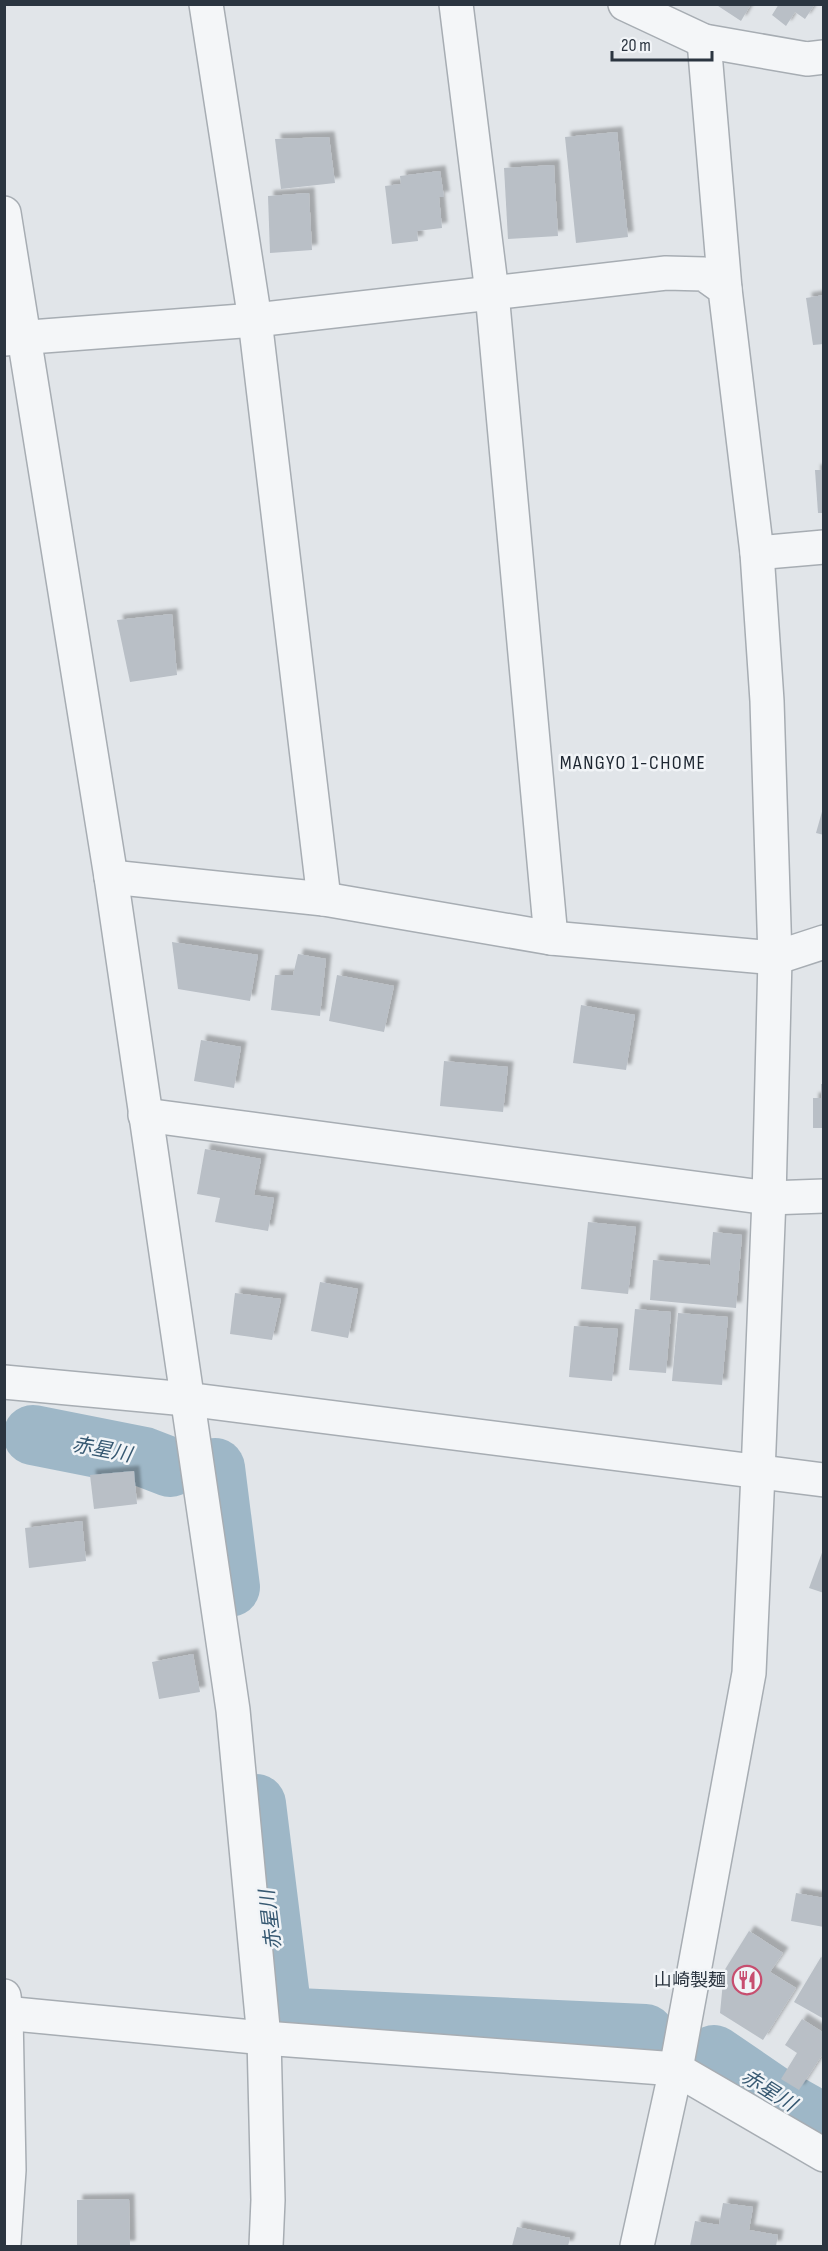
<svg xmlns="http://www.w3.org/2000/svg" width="828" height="2251" font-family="'Sofia Sans Condensed','Noto Sans JP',sans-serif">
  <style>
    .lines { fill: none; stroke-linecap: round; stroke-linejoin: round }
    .river { stroke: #9eb7c7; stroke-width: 60 }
    .building { fill: #b9bfc6; filter: url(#shadow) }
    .minor-casing { stroke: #a7adb3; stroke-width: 36 }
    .tertiary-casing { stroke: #a7adb3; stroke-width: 36 }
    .minor { stroke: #f4f6f8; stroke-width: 33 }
    .tertiary { stroke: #f4f6f8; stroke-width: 33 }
    .labels { text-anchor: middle; stroke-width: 5; stroke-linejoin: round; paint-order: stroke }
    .poi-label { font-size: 18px; fill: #2b3540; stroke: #f1f4f7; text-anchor: end }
    .neighbourhood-label { font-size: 20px; letter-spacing: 1.5px; fill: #1d2631; stroke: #f1f4f7 }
    .water-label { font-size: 20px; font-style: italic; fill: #375972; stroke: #f1f4f7 }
  </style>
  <defs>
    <filter id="shadow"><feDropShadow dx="5.5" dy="-5.5" stdDeviation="1.5" flood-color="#0004"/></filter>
  </defs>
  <rect width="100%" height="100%" fill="#e1e5e9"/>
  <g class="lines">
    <g class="river">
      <polyline points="33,1435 144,1457 170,1467"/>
      <polyline points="215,1468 230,1587"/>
      <polyline points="256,1804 281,2006 297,2018 645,2034"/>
      <polyline points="714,2055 771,2094 824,2124"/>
    </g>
  </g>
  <g class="building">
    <polygon points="715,4 751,4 741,21"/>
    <polygon points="779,4 815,4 805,19 795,12 786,26 772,15"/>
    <polygon points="617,132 628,237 576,243 565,137"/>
    <polygon points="329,137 335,183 281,189 275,139"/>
    <polygon points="554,165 558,236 508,239 504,168"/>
    <polygon points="440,171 444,197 439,197 442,228 417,231 418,241 392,244 385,186 401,184 400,176"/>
    <polygon points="309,193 312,250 270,253 268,196"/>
    <polygon points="824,295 824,344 813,345 806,298"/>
    <polygon points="815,470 824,470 824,513 818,513"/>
    <polygon points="172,614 177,675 130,682 117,620"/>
    <polygon points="823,808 824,808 824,835 816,833"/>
    <polygon points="172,942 258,955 250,1001 178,989"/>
    <polygon points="298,954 326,959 320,1016 271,1010 275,975 293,975"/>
    <polygon points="337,975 394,986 384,1032 329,1021"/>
    <polygon points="581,1005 635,1015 626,1070 573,1063"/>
    <polygon points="201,1040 241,1047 234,1088 194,1081"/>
    <polygon points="444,1061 508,1067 503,1112 440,1106"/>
    <polygon points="821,1084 824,1084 824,1128 813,1128 813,1098 821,1098"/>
    <polygon points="205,1149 261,1159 254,1195 274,1198 268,1231 215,1222 220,1198 197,1194"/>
    <polygon points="588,1222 636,1227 628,1294 581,1289"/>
    <polygon points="713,1232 742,1235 736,1308 650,1300 653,1260 710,1265"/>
    <polygon points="320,1282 358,1289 348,1338 311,1331"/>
    <polygon points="235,1293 281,1299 272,1340 230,1334"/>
    <polygon points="635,1309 671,1312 666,1373 629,1370"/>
    <polygon points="678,1313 728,1317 722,1385 672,1381"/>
    <polygon points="574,1326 618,1329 612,1381 569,1377"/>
    <polygon points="134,1471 137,1504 94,1509 90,1475"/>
    <polygon points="82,1521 86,1561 29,1568 25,1528"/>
    <polygon points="823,1550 824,1550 824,1593 809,1588"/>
    <polygon points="193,1654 200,1692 159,1699 152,1662"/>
    <polygon points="796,1893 824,1898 824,1927 791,1921"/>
    <polygon points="749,1931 783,1953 770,1972 796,1988 763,2040 720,2013 724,1971"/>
    <polygon points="821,1957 824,1959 824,2019 794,2002"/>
    <polygon points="802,2019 824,2033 824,2052 799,2090 781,2079 797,2053 785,2045"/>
    <polygon points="129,2199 130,2246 77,2246 77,2200"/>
    <polygon points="723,2203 753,2207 749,2230 778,2235 776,2246 690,2246 695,2221 719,2225"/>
    <polygon points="517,2227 570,2238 568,2246 512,2246"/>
  </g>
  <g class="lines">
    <g class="minor-casing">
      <g id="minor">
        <polyline points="206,4 255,320 324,899"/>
        <polyline points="456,4 492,293 551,938"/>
        <polyline points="625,4 704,41 807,59 824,57"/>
        <polyline points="704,41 725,289"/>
        <polyline points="4,213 111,877 233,1710 264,2038 268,2200 266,2246"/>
        <polyline points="757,553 824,547"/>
        <polyline points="111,877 324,899 551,938 775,958 824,942"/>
        <polyline points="145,1115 769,1198 824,1196"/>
        <polyline points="4,2013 264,2038 676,2069 824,2155"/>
      </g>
    </g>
    <g class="tertiary-casing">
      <g id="tertiary">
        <polyline points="4,339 255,320 666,273 704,274 725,289 757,553 767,701 775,958 769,1198 758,1473 749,1673 676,2069 637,2246"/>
        <polyline points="4,1382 186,1399 824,1480"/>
        <polyline points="4,1996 6,2013 9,2170 4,2243"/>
      </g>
    </g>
    <use href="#minor" class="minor"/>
    <use href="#tertiary" class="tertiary"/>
  </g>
  <defs>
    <g id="restaurant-ring" transform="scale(1.5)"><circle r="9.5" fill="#f1f4f7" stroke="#c74e6f" stroke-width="1.5"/><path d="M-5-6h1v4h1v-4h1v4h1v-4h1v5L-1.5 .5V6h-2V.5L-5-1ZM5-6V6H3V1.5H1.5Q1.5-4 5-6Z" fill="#c74e6f"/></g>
  </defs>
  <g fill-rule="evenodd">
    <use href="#restaurant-ring" x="747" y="1980"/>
  </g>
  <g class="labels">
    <g class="poi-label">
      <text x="726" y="1986">山崎製麺</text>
    </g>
    <g class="neighbourhood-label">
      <text x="633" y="769">MANGYO 1-CHOME</text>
    </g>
    <g class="water-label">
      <text transform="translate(102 1449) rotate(11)" y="7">赤星川</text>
      <text transform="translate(270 1920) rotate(-97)" y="7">赤星川</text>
      <text transform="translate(769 2090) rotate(32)" y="7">赤星川</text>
    </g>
  </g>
  <rect width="828" height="2251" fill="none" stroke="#2b3540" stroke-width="12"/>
  <path d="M612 51v9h100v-9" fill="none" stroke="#2b3540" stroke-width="3"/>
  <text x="621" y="51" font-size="18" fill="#2b3540" stroke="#f1f4f7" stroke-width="4.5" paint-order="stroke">20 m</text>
</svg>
